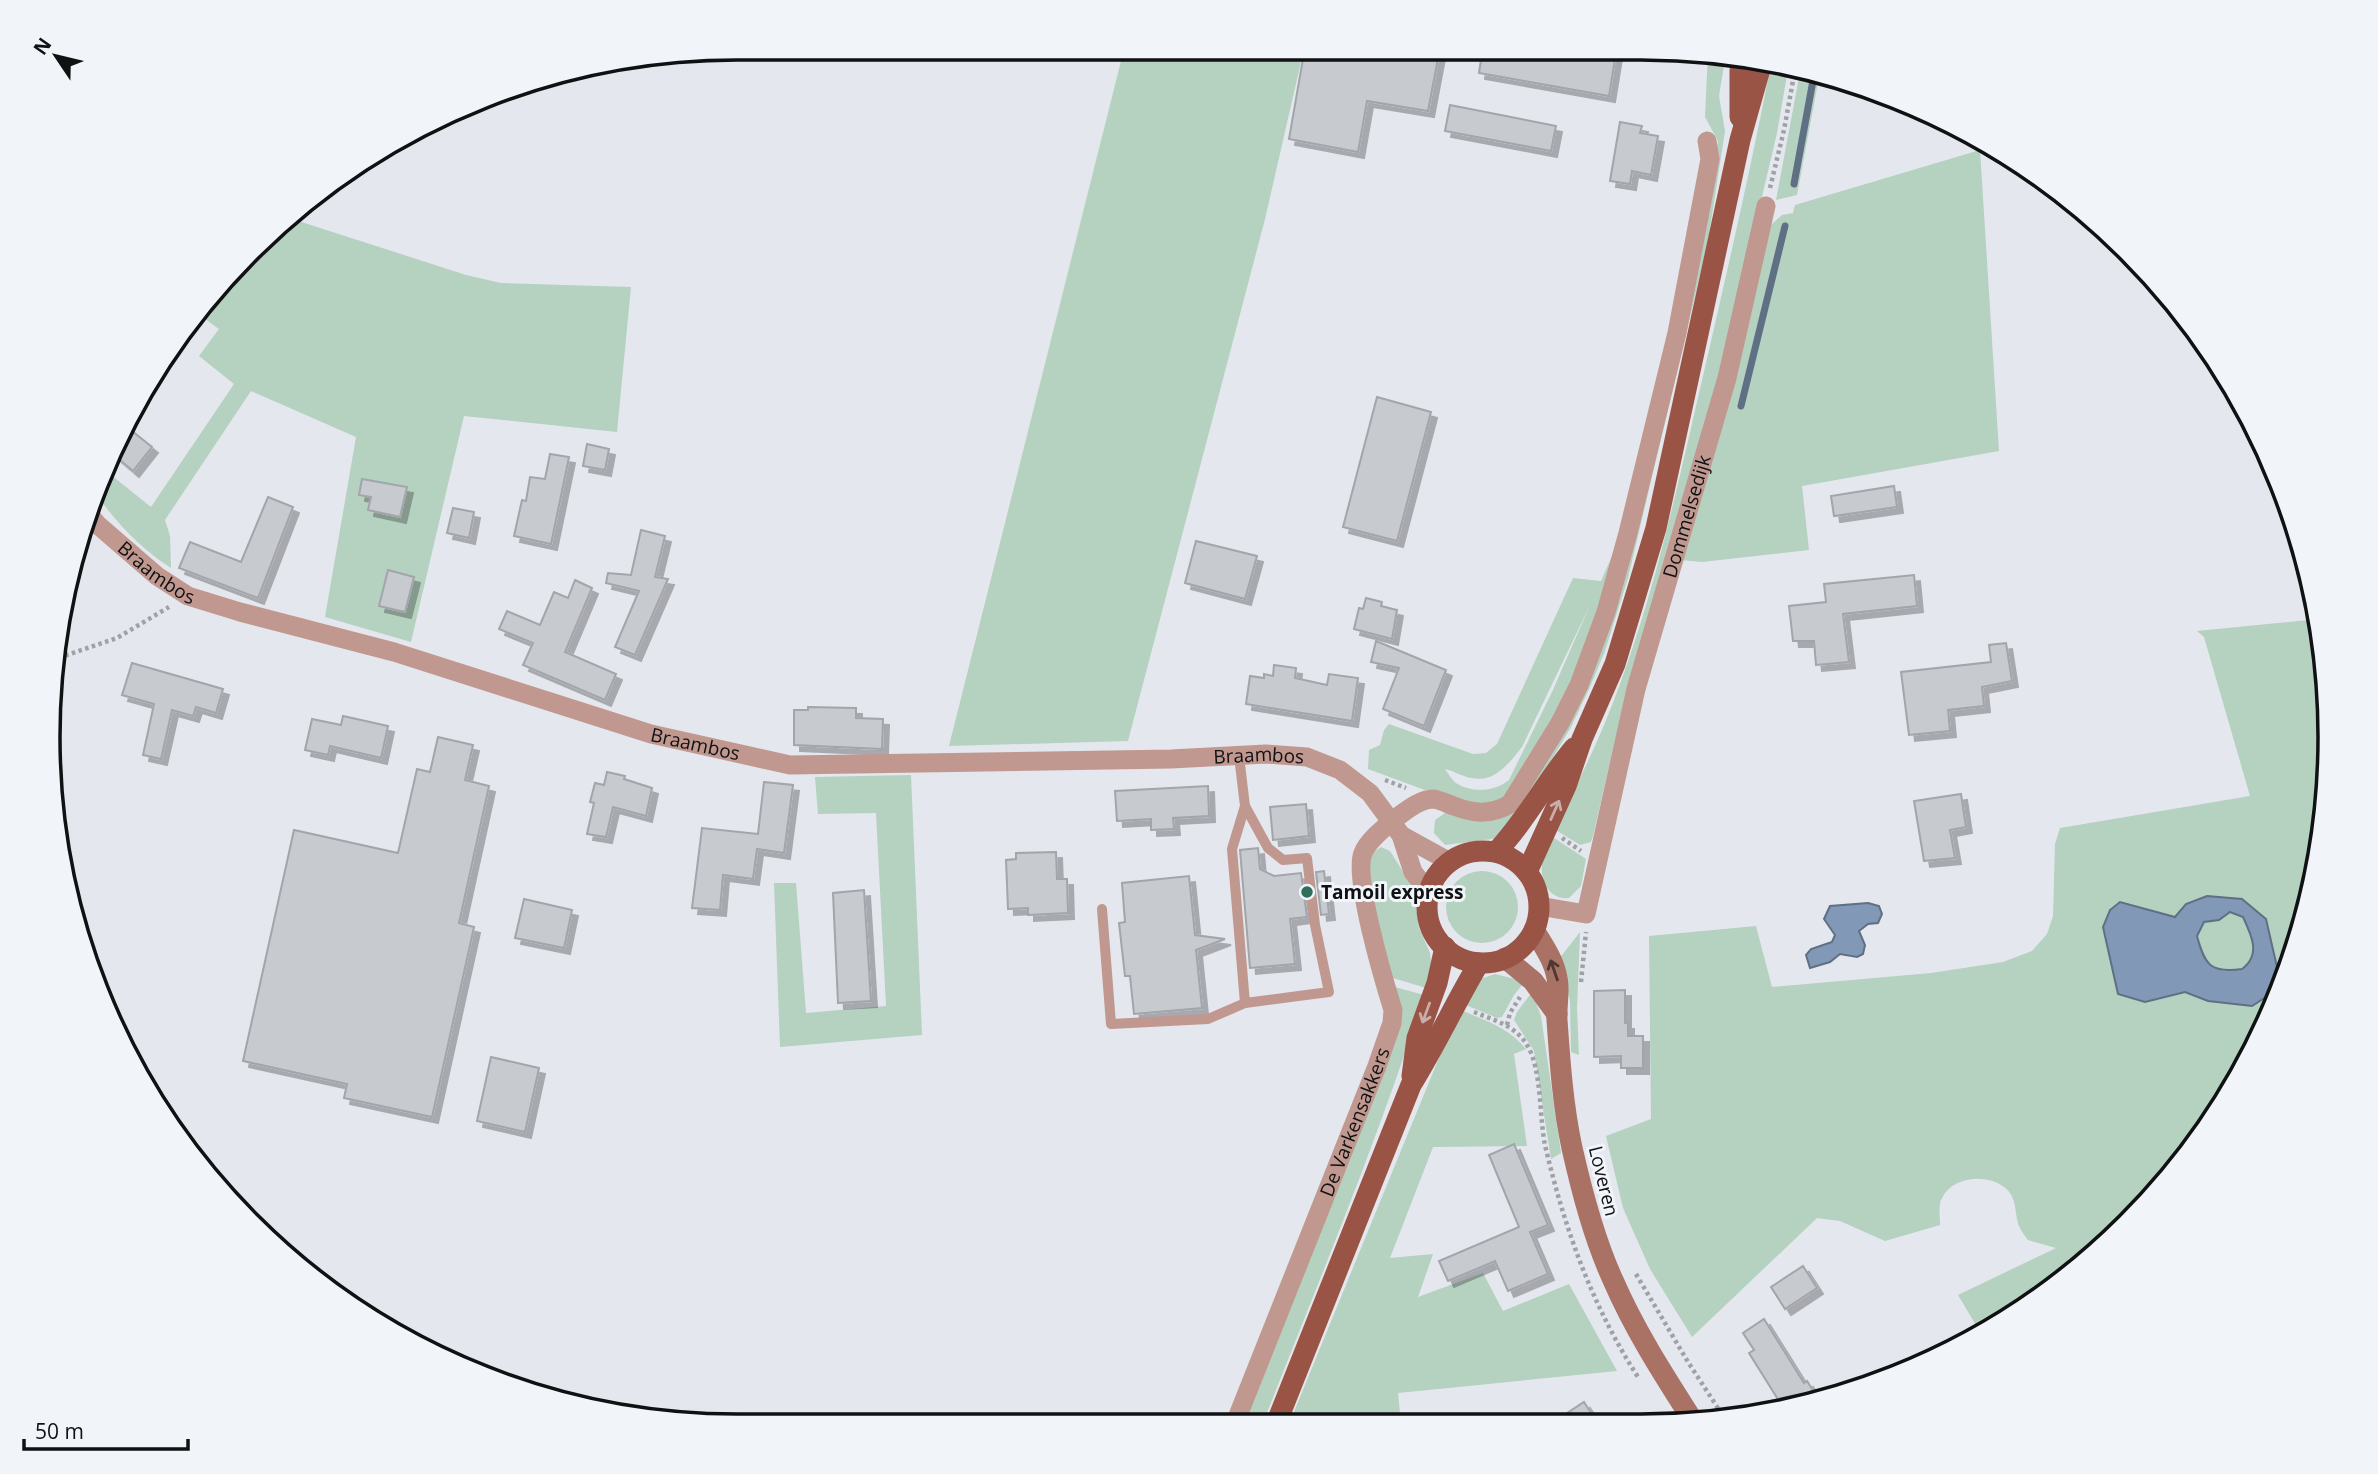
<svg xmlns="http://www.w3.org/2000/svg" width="2378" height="1474" font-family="'Open Sans',sans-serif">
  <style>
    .green { fill: #b5d1c0; fill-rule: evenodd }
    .water { fill: #8198b6; stroke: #5f7085; stroke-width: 2; fill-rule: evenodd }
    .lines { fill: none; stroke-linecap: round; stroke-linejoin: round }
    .stream { stroke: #5f7085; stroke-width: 7 }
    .building { fill: #c7cacf; stroke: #a2a5aa; stroke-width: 2; filter: url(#shadow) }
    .path { stroke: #9ea1a5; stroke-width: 4.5; stroke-dasharray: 3.5 3.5; stroke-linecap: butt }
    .lane { stroke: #c0988f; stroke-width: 10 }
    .street { stroke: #c0988f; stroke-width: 19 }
    .secondary { stroke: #aa7165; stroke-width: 21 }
    .primary { stroke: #995446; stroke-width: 21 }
    .oneway { stroke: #c9ada9 }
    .oneway2 { stroke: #4e3734 }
    .poi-dot { fill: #2f6e5b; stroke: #f1f5fa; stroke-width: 2.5 }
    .labels { text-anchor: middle; stroke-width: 6; stroke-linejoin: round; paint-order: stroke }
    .street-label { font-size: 19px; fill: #101113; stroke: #f1f5fa }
    .poi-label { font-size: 19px; font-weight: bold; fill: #101113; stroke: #f1f5fa; text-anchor: start }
    .rim { fill: none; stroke: #101113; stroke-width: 3.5 }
  </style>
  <defs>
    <filter id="shadow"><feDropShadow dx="6" dy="6" stdDeviation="0" flood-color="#0004"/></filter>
  </defs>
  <rect width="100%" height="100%" fill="#e4e7ed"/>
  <g class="green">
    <polygon points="1123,53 1303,53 1265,219 1128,741 949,746"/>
    <polygon points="1708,53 1726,53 1719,96 1725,131 1708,241 1628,578 1605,651 1590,687 1571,727 1523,808 1517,804 1582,686 1706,219 1718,141 1705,117"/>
    <path d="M1771,64l17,5 -11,64 -57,242 -96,327 -31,134 -2,6 -11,3 -26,-16c25,-47 48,-95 66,-145 37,-100 59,-205 83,-308 24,-104 48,-208 68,-312z"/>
    <polygon points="1800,72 1819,77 1797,195 1776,200"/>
    <polygon points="1980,150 1999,451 1802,486 1809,550 1702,562 1681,560 1771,225 1782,215 1793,213 1795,205"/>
    <path d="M286,217l180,58 35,8 130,4 -14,145 -153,-16 -53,226 -86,-25 31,-180 -105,-46 -86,129 5,16 1,32c-31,-20 -54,-45 -76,-75l11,-22 45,36 83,-123 -35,-28 20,-27 -22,-16 52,-63z"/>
    <path d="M1620,538l-22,76 -40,99 -52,86 -30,10 -108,-40 1,-19 11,-5 4,-15 5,-6 84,30 13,-1 11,-9 76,-166 28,3zM1590,605l-38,87 -43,88c-14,12 -38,13 -53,3 -4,-3 -8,-10 -11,-14 9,2 18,8 27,9 23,5 37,-15 50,-31z"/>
    <path d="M2318,619l7,28 4,135 -22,133 -47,127 -72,115 -92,98 -110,80 -60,24 51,-32 -19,-32 98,-47 -28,-8c-3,-4 -7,-9 -9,-14 -5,-13 -1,-29 -15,-39 -18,-14 -52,-10 -62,11 -4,6 -2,19 -2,27l-55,16 -45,-20 -23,-3 -125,119 -42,-68 -27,-61 -17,-72 45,-17 -2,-183 107,-10 16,61 159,-14 72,-11 29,-11 15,-17 6,-18 2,-72 5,-16 190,-32 -46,-159 -7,-6z"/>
    <polygon points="911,775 922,1035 780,1047 774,883 796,883 806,1013 886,1006 876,813 818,814 815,777"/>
    <polygon points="1510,809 1518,815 1498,836 1492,839 1445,845 1434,833 1435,820 1445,813"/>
    <path d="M1551,836l35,23 -5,27 -12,12c-19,2 -29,-16 -27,-34 1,-9 6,-19 9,-28z"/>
    <polygon points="1381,847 1390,851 1415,891 1419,928 1430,953 1431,963 1426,988 1390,977 1364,872 1369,855"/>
    <circle cx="1482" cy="907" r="36"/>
    <polygon points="1580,932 1577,1008 1579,1055 1571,1052 1570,1000 1559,959"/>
    <polygon points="1495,974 1515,979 1523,984 1514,995 1502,1017 1497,1018 1461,1003 1480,979"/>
    <path d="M1395,987l29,8c-46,146 -106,287 -161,428h-24l138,-344c22,-41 26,-45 18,-92z"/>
    <polygon points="1532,992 1541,1016 1561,1153 1551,1159 1534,1051 1514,1020 1517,1012"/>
    <path d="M1459,1009c26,12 48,17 67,40l-12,5 13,92 -94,1 -43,111 43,-4 -15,43 65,-24 20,38 66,-27 48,87 -219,22 3,31h-112z"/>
  </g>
  <g class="water">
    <path d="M2207,896l35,3 24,20 11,48 -8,28 -17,11 -44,-5 -23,-9 -40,10 -27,-8 -15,-67 7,-17 10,-8 55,15 11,-13zM2230,912l13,5c9,19 18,38 -1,52 -31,4 -37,-3 -45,-33l7,-14 15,-2z"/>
    <polygon points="1868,903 1879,906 1882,914 1878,923 1868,924 1859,931 1865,945 1863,954 1857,957 1840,954 1830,962 1810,968 1806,955 1811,949 1832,942 1835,935 1824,919 1830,906"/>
  </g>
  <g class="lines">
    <g class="stream">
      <polyline points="1794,184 1814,75"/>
      <polyline points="1741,406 1785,226"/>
    </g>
  </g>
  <g class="building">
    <polygon points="1304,53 1439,53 1428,111 1367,101 1358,152 1289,139"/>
    <polygon points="1482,53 1616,53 1609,96 1479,73"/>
    <polygon points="1450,105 1556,126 1551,151 1445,131"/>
    <polygon points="1620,122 1642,126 1640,133 1658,136 1651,175 1632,171 1630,184 1610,181"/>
    <polygon points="1377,397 1431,412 1397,541 1343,527"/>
    <polygon points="127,427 152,447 133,471 114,455"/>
    <polygon points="587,444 609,449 605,470 583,466"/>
    <polygon points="550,454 569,457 551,544 514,536 522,500 526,501 530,477 545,479"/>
    <polygon points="362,479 407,487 400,517 368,510 371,497 359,495"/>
    <polygon points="1894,486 1897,507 1834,516 1831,496"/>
    <polygon points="268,497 293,507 258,598 179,568 190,542 241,562"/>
    <polygon points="453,508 474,512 469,538 447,533"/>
    <polygon points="641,530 665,536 655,577 668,579 635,655 615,647 639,591 606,583 608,573 631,575"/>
    <polygon points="1196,541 1257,556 1245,599 1185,583"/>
    <polygon points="388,570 414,577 405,612 379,606"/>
    <polygon points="1914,575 1917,606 1843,614 1849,662 1816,665 1814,641 1793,641 1789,606 1826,602 1824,584"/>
    <polygon points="575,580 592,588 565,652 616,674 605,700 523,665 533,643 499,629 507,611 540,625 554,592 568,598"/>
    <polygon points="1366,598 1382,602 1381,606 1397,610 1392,639 1354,629 1359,608 1363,609"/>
    <polygon points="1376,641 1446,670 1424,726 1383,709 1399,668 1371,662"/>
    <polygon points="2006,643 2012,681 1982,687 1984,706 1948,710 1950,731 1909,735 1901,672 1991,662 1989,645"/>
    <polygon points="132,663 223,689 216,713 196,707 193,716 172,710 161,759 143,755 154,704 122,695"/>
    <polygon points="1274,665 1296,668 1295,678 1327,685 1329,674 1358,678 1352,721 1246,704 1250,676 1264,678 1264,674 1273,676"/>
    <polygon points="808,707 856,708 856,718 883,719 882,749 794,745 794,710 808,710"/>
    <polygon points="343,716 388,726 381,758 330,746 328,755 305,750 312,719 341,725"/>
    <polygon points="438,737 473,745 465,780 489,786 459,923 474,927 432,1117 344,1098 347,1084 243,1061 294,830 398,853 417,769 430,772"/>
    <polygon points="607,772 625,776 624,779 652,788 646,816 613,807 606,837 587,834 594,803 590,802 595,783 604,785"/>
    <polygon points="764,782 793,785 784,853 757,849 753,879 723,875 720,910 692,908 702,828 758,834"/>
    <polygon points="1208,786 1209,816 1173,818 1174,829 1151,830 1151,819 1117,821 1115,791"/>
    <polygon points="1961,794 1966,827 1950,830 1955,858 1924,861 1914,801"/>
    <polygon points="1306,804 1309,836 1273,840 1270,807"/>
    <polygon points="1258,848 1260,869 1274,876 1301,873 1307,917 1290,919 1295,964 1250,968 1240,850"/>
    <polygon points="1056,852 1057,879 1067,879 1068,913 1028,915 1028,908 1008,909 1006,860 1016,859 1016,853"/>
    <polygon points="1324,871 1329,914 1321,915 1316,872"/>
    <polygon points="1189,876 1195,935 1225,939 1196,950 1202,1008 1134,1014 1130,976 1125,976 1119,923 1125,922 1122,883"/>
    <polygon points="864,890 871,1001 838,1003 833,893"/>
    <polygon points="524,899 572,910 564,948 515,938"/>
    <polygon points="1625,990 1625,1023 1628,1023 1628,1036 1643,1036 1643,1068 1621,1068 1621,1056 1594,1057 1594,991"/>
    <polygon points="491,1057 539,1068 525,1132 477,1121"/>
    <polygon points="1514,1144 1548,1225 1530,1232 1548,1274 1508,1291 1495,1261 1448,1281 1439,1261 1519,1227 1489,1155"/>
    <polygon points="1803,1266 1817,1288 1785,1309 1771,1287"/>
    <polygon points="1764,1319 1804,1383 1807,1381 1821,1403 1784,1409 1749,1353 1754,1350 1743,1333"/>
    <polygon points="1584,1402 1599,1425 1549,1425"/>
  </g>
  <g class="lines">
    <g class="path">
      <polyline points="1770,188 1784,130 1795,70"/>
      <polyline points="52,660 117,638 169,607"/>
      <polyline points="1385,780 1406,788"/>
      <polyline points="1562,838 1581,851"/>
      <polyline points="1581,982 1586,932"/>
      <path d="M1474,1012c20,8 42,14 53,33 15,24 12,71 18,100 19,82 47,161 93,232"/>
      <polyline points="1507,1025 1510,1013 1520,997"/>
      <polyline points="1636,1274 1688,1362 1725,1419"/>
    </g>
    <g class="lane">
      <polyline points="1239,756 1245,806 1268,848 1283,860 1307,858 1315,925 1329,992 1245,1003 1232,849 1245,806"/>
      <polyline points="1102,909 1111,1024 1208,1019 1245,1003"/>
    </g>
    <g class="street">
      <path id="s1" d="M86,511l12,14 59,51 31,20 52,16 154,40 257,82 139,31 381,-6 95,-5 41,3 33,13 30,23 31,42 12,37 16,20"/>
      <polyline points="1401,835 1450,862"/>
      <path id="s2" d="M1539,906l47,8 50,-225 91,-311 39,-172"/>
      <path id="s3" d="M1235,1423l142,-357 15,-43 1,-13c-9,-29 -40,-133 -30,-157 5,-13 22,-26 33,-35 11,-8 24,-19 38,-19 6,1 14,5 20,7 20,8 37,9 56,-2l50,-81 19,-38 27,-73 22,-79 49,-200 33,-174 -3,-18"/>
    </g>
    <g class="secondary">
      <path d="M1534,930c9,15 20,30 23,48 3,13 -1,28 0,42 3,43 6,86 15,128 10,44 22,91 41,132 22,51 52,97 82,144"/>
      <polyline points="1505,958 1533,981 1557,1014"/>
    </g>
    <g class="primary">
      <polyline points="1740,117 1740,71 1742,56"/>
      <circle cx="1483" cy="907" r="56"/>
      <path d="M1496,852c30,-31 50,-71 78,-104"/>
      <polyline points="1527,872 1566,786 1582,739 1615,664 1656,528 1740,140 1762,62"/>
      <polyline points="1412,1076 1417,1038 1437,983 1445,947"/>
      <path d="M1276,1424l135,-339c25,-40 44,-82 68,-122"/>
    </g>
  </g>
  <defs><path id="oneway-shaft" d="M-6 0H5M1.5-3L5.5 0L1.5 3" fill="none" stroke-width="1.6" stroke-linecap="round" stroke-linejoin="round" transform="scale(1.75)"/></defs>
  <g class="oneway">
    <use href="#oneway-shaft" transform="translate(1555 810) rotate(-66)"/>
    <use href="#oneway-shaft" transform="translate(1426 1013) rotate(110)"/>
  </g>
  <use class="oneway2" href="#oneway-shaft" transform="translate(1554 970) rotate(-109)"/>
  <circle class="poi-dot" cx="1307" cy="892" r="7"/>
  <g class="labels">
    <g class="street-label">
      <text dy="7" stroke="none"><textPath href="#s2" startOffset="458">Dommelsedijk</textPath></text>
      <text dy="7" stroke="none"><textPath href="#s1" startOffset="94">Braambos</textPath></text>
      <text dy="7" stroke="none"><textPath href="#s1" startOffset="662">Braambos</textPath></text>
      <text dy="7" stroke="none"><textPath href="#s1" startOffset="1228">Braambos</textPath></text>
      <text dy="7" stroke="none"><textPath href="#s3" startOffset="324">De Varkensakkers</textPath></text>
      <text transform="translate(1604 1181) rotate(76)" y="7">Loveren</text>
    </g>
    <g class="poi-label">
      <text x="1321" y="899">Tamoil express</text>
    </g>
  </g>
  <path d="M0 0H2378V1474H0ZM737 60H1641A677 677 0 0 1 2318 737V737A677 677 0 0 1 1641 1414H737A677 677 0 0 1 60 737V737A677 677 0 0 1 737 60Z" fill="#f1f5fa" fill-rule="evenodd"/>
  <path class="rim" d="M737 60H1641A677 677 0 0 1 2318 737V737A677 677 0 0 1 1641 1414H737A677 677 0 0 1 60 737V737A677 677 0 0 1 737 60Z"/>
  <g transform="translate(56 56) rotate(305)" stroke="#f1f5fa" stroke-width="5" paint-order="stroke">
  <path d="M0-5L12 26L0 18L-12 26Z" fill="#101113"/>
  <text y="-10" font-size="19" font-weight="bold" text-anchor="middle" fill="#101113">N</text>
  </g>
  <path d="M24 1439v10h164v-10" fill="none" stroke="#101113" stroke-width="3.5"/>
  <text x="35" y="1439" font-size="21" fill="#101113" stroke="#f1f5fa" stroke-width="5" paint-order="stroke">50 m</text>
</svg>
